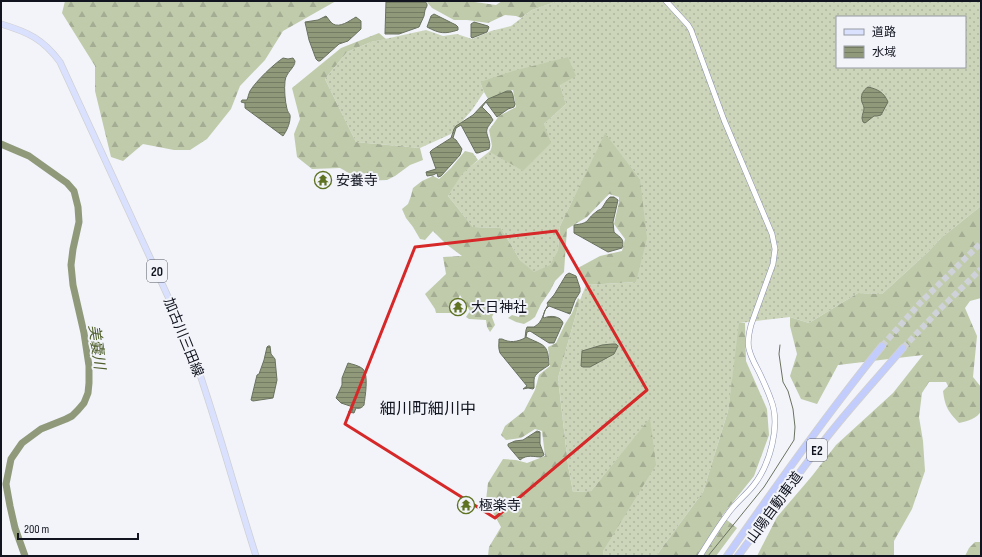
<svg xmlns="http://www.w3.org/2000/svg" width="982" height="557" font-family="'Sofia Sans Condensed','Noto Sans JP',sans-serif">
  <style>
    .grass { fill: url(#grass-dots); fill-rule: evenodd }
    .forest { fill: url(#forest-firs) }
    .water { fill: url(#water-rules); stroke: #6a725f }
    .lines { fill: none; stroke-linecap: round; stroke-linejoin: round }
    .stream { stroke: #6a725f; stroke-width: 1 }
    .river { stroke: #909a7b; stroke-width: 7 }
    .highway-tunnel { stroke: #d0d2d9; stroke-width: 6; stroke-dasharray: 6 3; stroke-linecap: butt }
    .secondary-casing { stroke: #8a90ad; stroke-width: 6 }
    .primary-casing { stroke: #d0d0d2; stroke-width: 7 }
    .highway-casing { stroke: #d0d0d2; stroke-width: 8 }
    .secondary { stroke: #fff; stroke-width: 5 }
    .primary { stroke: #dae1fe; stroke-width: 5.5 }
    .highway { stroke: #c2cdfd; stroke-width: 6 }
    .marked { fill: none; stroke: #d62828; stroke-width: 3; stroke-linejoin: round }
    .labels { text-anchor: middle; stroke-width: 4; stroke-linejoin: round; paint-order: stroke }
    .shield { fill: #f2f4fa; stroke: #555761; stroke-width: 1 }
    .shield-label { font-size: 13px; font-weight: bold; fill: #12141f }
    .poi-label { font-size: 14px; fill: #12141f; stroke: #f2f4fa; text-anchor: start }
    .street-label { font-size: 14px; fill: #12141f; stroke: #f2f4fa }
    .water-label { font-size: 15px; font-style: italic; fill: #4f5e2b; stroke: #f2f4fa }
    .quarter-label { font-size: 16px; fill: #12141f; stroke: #f2f4fa }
  </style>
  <defs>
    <pattern id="grass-dots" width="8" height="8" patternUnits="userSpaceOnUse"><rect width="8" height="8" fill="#ccd5ba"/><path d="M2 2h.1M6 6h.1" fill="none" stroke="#aeb69f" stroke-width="1.8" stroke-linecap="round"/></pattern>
    <pattern id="forest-firs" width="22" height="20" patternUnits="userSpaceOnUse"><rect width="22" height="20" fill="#c0cbab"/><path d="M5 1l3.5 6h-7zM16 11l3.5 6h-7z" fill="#a4ad93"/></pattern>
    <pattern id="water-rules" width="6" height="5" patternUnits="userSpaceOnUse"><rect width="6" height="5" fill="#909a7b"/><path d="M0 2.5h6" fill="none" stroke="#747c64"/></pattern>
  </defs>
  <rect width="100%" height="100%" fill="#f2f4fa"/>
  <path class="grass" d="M558,1h423v205l-40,32 -13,14 -46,42 -24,-1 -49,30 -19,-6 -50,6 -12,88 -25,81 -47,64h-52l-1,-5 47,-132 -59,72 -18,1 -5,-27 -10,-87 22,-78 6,-15 50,-3 4,-103 -35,-45 -45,92 -2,24 -8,16 -16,7 -14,-13 -19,-32 -28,-1 -25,-31 13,-22 29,-23 54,-27 22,-20 -6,-19 -80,-3 4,10 -12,18 -21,24 -31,14 -64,-6 -31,-63 22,-27 24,-10 55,-12 17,6 14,-2 15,5 19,-8 20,-5 21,-16zM837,17h128v50h-128z"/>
  <g class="forest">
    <polygon points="65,1 336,1 283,31 265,60 240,86 231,109 207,139 190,150 174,150 143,144 123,161 111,157 95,91 95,66 62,13"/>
    <polygon points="426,1 468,1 496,5 502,1 558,1 532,10 521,18 516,16 505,15 488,23 467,20 454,20 432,8"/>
    <polygon points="379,33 386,39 371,42 347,52 325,79 356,142 420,148 423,160 410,165 395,176 387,180 363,181 340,168 312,169 297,157 294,134 300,119 292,88 341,48"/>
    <polygon points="568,57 576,76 560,85 566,104 544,124 551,143 523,171 490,152 492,146 489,130 499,116 516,107 513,90 488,99 484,92 480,82 513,71"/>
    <path d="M605,133l35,46 7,59 -11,44 -50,3 -10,-16 24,-13 22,-5 3,-12 -11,-15 5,-22v-5l-10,-3 -22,23 -20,12 -3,43 -9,9 -5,10 -9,13 -6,13 -4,3 -7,4 -8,-2 -8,-4 4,-3 7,2 3,-10 -7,-9c-13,4 -17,6 -23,19l3,8 -5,7 -3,-5 -1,-7 -17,-1 -3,-2 4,-6 -10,-16 -8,18h-16l-1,-4 -10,-15 21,-20 -3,-17 19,-1 -16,-12 -13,-13 -8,9 -5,-1 -7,-12 -7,-9 -4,-9 6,-5 3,-8 2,-8 9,-7 11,-5 6,3 12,-11 14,-17 8,2 5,7 -16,14 -14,22 25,31 28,1 19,32 14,12 16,-7 8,-15 2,-24z"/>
    <path d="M981,206v92l-11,3 -5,7 12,28 -4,41 8,10v24c-4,8 -14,10 -22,12 -11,-12 -14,-16 -16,-32l5,-5 -2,-4h-17l-7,11 -3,24 4,24 2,30 -13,38 -18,32v15h-137l20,-39 35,-41 24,-31 57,-52 30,-38 -85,10 -21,39 -16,-5 -11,-23 7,-22 -7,-28v-9l19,6 49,-30 24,1 46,-42 13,-14z"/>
    <polygon points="578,298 580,300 558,378 568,465 573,492 591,491 650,418 656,465 603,551 604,556 488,556 489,547 501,527 486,500 488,483 503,459 516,460 527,463 545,456 542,431 535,429 521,438 506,440 501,435 505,426 524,411 535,390 539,375 550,366 548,347 556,343 565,324 572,313"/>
    <polygon points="739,323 745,323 746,361 767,409 769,435 754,476 722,516 737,528 716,556 656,556 703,492 728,411"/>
    <polygon points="975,542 981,542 981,556 965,556 969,548"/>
  </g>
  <g class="water">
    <polygon points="386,1 425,1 427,4 427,6 425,10 424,16 419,27 399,34 385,34 385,33"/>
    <path d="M434,14l22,11 2,2v3c-13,4 -18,4 -31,-3l4,-11z"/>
    <path d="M326,16c2,2 4,6 7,8 7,4 16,-3 23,-7l5,4v8l-13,12 -9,3 -19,17h-2l-2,-2 -7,-19 -4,-18 13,-2z"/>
    <polygon points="474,22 488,26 489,27 487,32 472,38 471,37 471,24"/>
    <path d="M283,58l5,1 5,-1 2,3c0,7 -9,11 -10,20 -1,8 0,20 2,28 1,4 4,5 3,9 0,6 -4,14 -7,18l-38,-28v-5l-4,-1 1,-2h5c1,-3 2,-7 3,-9 6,-10 24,-27 33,-33z"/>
    <path d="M868,87c9,2 16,5 20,15l-7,13 -4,1h-3l-9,7 -2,-1c-2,-5 0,-8 1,-13 0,-3 -1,-4 -2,-7 -2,-6 1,-12 6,-15z"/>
    <path d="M507,91h4c3,3 2,9 4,13l-1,3 -6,2 -11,8 -11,-15 -4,5 8,8 3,5c-2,3 -5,6 -6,9 -2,6 5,12 2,20l-11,4h-2l-15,-28 -5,3 -3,10 3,2 6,9 -2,6 -19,21 -3,1 -1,-4 -4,2 -6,1 -1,-4 10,-3 -6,-17 2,-2 19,-12 3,-9 2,-3 17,-11 15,-16z"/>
    <path d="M610,197h4l4,3 -5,22 1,10c6,6 11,6 8,16l-14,4 -34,-19v-8c17,-2 11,-5 22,-13 3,-3 3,-1 6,-4 3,-4 4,-8 8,-11z"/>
    <path d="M569,273l7,3 4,12v4l-5,8 -5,14 -21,-8 -4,4 -2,7 1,1c6,-3 17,-2 19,5l-9,20h-5l-19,-12 -3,1 -1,5c18,9 22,6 23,28 -5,4 -15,8 -15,15 0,3 0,5 0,8l-1,1 -5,-1 -5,1 4,-3 -27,-33c-2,-6 -1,-8 -1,-14h3c8,4 15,3 23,-1l1,-8 1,-3h7c10,-6 8,-13 14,-22l-1,-2 7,-8 12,-20z"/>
    <polygon points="612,344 616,344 618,346 614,354 590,367 583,367 581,366 582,351 602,345"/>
    <polygon points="268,346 270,346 271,354 275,359 277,380 273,398 253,401 251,400 257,375 259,374 264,360 267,347"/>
    <path d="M348,363c4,1 12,3 15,6 6,6 2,28 1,36 -2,3 -5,4 -8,3l-2,5 -6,-1h4l1,-5 -12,-4 -5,-5 6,-13v-7z"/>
    <path d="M537,431l3,1v12l4,11 -3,2c-7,0 -14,-3 -21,3l-12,-14v-2l7,-3 8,-1z"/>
  </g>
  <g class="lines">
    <polyline class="stream" points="708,556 764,487 794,440 795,427 793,409 788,391 783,382 779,354 780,345"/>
    <polyline class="river" points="1,144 29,156 67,183 74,191 78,207 79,222 73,249 71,265 73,285 84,333 89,366 89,383 88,393 84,403 78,410 72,416 66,419 41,429 22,443 11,459 6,484 10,506 15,528 25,556"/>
    <g class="highway-tunnel">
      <polyline points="882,346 921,302 981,243"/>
      <polyline points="903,348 938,311 981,269"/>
    </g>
    <g class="secondary-casing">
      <path id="secondary" d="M666,1l22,24 3,5 33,90 48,114 3,15 -2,15 -22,61c-2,8 -4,17 -2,24 2,9 7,17 11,25 4,9 8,17 11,26 10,25 -1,65 -18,86 -8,10 -19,18 -26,29 -10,13 -18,27 -27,41"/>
    </g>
    <g class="primary-casing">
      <path id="primary" d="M1,24c27,8 42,15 59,38l128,278c26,71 45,144 68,216"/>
    </g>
    <g class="highway-casing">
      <g id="highway">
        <path d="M727,556c50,-71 100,-142 155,-210"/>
        <path d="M738,556c31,-42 61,-84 93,-124 23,-29 48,-56 72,-84"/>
      </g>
    </g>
    <use href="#secondary" class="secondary"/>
    <use href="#primary" class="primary"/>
    <use href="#highway" class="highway"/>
  </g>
  <path class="marked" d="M556,231l91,159 -152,128 -150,-94 70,-177z"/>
  <defs>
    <g id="temple-ring" transform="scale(0.9)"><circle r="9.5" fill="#f2f4fa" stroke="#5f7323" stroke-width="1.5"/><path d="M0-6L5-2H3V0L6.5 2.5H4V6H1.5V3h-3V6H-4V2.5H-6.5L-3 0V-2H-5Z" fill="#5f7323"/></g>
  </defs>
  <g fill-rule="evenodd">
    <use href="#temple-ring" x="323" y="180"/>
    <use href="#temple-ring" x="458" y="307"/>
    <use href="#temple-ring" x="466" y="505"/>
  </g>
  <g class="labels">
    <g class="shield">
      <rect x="147" y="260" width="20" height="22" rx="3"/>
      <rect x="807" y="439" width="20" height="22" rx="3"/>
    </g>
    <g class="shield-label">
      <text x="157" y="276">20</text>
      <text x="817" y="455">E2</text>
    </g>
    <g class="poi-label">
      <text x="336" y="185">安養寺</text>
      <text x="471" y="312">大日神社</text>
      <text x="479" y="510">極楽寺</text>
    </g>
    <g class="street-label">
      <text transform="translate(184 337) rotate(68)" y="5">加古川三田線</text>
      <text transform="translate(774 507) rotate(-54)" y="5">山陽自動車道</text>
    </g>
    <g class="water-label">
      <text transform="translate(97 347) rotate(82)" y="5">美嚢川</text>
    </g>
    <g class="quarter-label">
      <text x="428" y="414">細川町細川中</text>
    </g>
  </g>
  <rect width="982" height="557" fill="none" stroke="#12141f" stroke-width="4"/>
  <rect x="836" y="16" width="130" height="52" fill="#f2f4fa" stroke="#989aa2"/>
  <rect x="844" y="29" width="20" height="6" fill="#dae1fe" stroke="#989aa2"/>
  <text x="872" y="36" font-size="12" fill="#12141f">道路</text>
  <rect x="844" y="46" width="20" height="12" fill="url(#water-rules)" stroke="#989aa2"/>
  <text x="872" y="56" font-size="12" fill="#12141f">水域</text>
  <path d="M18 533v6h120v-6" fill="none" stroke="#12141f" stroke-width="2"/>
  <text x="24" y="533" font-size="12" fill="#12141f" stroke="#f2f4fa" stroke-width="3" paint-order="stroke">200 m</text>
</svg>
